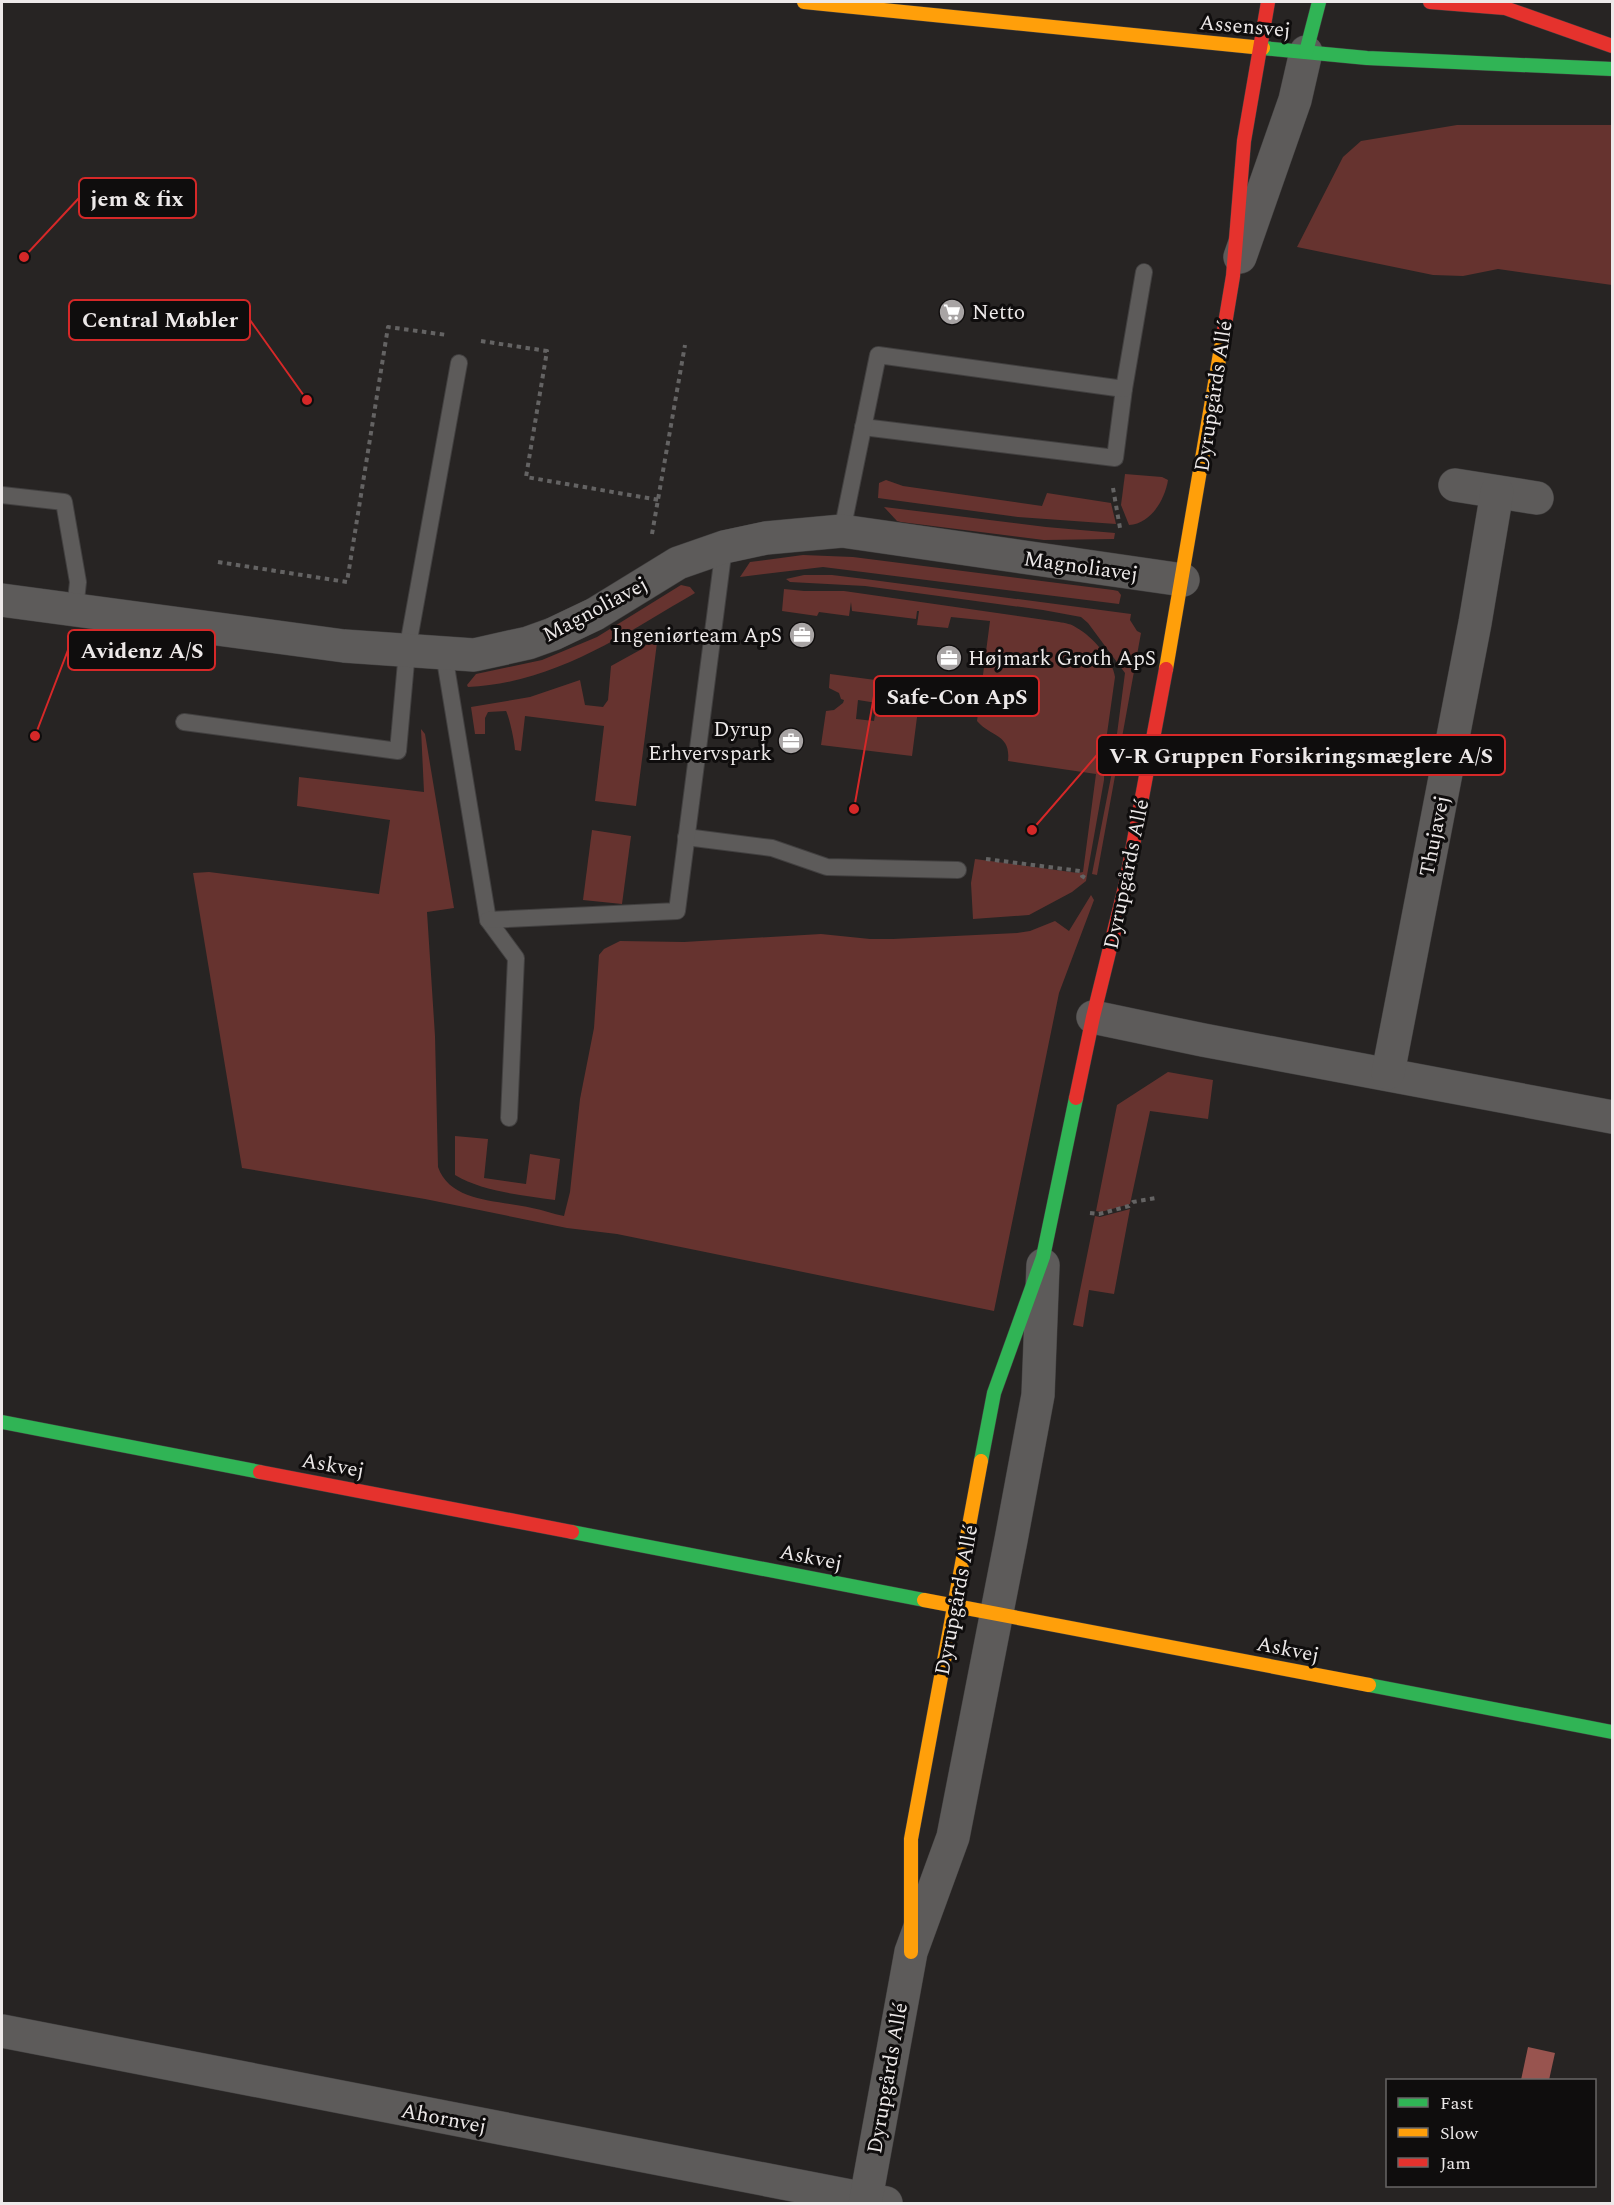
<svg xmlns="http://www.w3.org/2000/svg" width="1614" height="2205" font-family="Spectral,serif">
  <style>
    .green { fill: #66332f; fill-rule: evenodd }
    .water { fill: #98544f }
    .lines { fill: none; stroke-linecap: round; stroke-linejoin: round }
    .lane-casing { stroke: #424040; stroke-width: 18 }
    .street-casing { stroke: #424040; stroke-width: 34 }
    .fast-casing { stroke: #424040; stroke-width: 15 }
    .slow-casing { stroke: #424040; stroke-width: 15 }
    .jam-casing { stroke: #424040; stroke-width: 15 }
    .path { stroke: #646363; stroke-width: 4; stroke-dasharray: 4.5 4.5; stroke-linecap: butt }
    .lane { stroke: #5d5b5a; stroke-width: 16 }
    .street { stroke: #5d5b5a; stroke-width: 33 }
    .fast { stroke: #30b455; stroke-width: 14 }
    .slow { stroke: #ff9f0a; stroke-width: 14 }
    .jam { stroke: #e5322d; stroke-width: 14 }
    .labels { text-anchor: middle; stroke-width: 6; stroke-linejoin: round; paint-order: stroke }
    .street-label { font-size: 21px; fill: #ede9e9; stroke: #0f0d0d }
    .poi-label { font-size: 21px; fill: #ede9e9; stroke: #0f0d0d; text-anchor: start }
    .leader { fill: none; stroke: #d62828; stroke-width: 2 }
    .callout-dot { fill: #d62828; stroke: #0f0d0d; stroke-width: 2 }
    .callout { fill: #0f0d0d; stroke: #d62828; stroke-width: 2 }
    .callout-label { font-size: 22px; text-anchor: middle; font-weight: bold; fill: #ede9e9 }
  </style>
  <rect width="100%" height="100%" fill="#272423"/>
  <g class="green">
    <polygon points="1457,125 1612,125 1612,285 1498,269 1463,276 1433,275 1297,247 1343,157 1361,141"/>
    <path d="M1125,474l37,3 6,3c-3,19 -17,44 -39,45l-8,-20z"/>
    <polygon points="886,480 903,486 1042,506 1047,493 1111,503 1116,524 1018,517 878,498 879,483"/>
    <polygon points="884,507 1046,527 1115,533 1114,539 1044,540 901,522 897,521"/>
    <polygon points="803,555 853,557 1113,590 1118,591 1121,595 1119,604 823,567 740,577 750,562"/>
    <polygon points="804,575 832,575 865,579 1131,614 1130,620 1137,631 1141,633 1097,875 1092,874 1112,772 1125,673 1088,623 1081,617 1043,610 865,586 790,582 786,579"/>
    <path d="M681,585l9,2 5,6c-72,42 -141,90 -227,94l-1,-2 9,-11 66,-14 55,-23z"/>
    <path d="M784,589l20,2h40l215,31c6,1 13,2 18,6 15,8 36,32 38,49l-11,78v25l-18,101 -14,11 -43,23 -56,4 -2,-36 4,-24 103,14 5,-1 13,-98 -88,-13c3,-27 -16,-23 -31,-40l13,-100 -39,-4 -3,11 -31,-3 2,-14h-2l-1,8 -64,-8 -1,-9 -2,14 -30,-4 -2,4 -35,-5z"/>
    <path d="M658,635l-22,171 -41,-5 9,-75 -79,-10 -4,35 -6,-1c0,-7 -6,-34 -9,-39l-18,1 -3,6v16h-10l-4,-27 59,-10 50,-17 5,25 18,2 5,-7 3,-34 29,-16z"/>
    <path d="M830,674l91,12 -9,70 -91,-11 5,-34 8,-1 9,-7 1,-3 -3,-1 -2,-6 -10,-5zM858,700l19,3 -3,18 -18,-2z"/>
    <path d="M421,729l4,5 29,174 -27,4 8,124 3,131c13,37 64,33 94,41 11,2 21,6 32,8l6,-24 10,-93 14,-71 5,-73 5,-6 16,-8 64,1 137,-8 49,5h23l124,-6 13,-2 25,-10 14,10 22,-36 3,5 -35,93 -65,318 -377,-77 -50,-6 -142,-29 -183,-31 -49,-295 16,-1 170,22 11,-74 -93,-14 2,-29 125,15z"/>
    <polygon points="592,830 631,836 622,904 583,900"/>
    <polygon points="1168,1072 1213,1080 1208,1119 1150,1111 1130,1204 1101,1212 1096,1211 1117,1105"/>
    <path d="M455,1136l33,3 -4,39 42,6 4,-30 30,5 -5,41c-33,-5 -71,-8 -100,-25z"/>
    <polygon points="1130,1209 1114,1294 1089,1290 1083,1327 1073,1325 1095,1216 1100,1217"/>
  </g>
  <polygon class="water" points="1528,2047 1555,2053 1549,2080 1521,2080"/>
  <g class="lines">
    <g class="lane-casing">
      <g id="lane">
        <polyline points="863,427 1115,458 1124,389"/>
        <polyline points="2,495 64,502 78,582 75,610"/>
        <polyline points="842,531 878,355 1124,389 1144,272"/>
        <polyline points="444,654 488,920 516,958 509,1118"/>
        <polyline points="184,722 398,751 407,651 459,363"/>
        <polyline points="686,837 772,848 827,867 958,870"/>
        <polyline points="488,920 677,911 724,547"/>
      </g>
    </g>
    <g class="street-casing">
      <g id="street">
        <polyline points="1240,257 1295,100 1306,52"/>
        <polyline points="1455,485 1537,498"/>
        <polyline points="2,600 344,646 474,655 528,643 553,634 595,614 678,563 724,547 766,538 842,531 1183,580"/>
        <polyline points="1093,1017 1203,1040 1612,1117"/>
        <polyline points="1388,1073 1475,623 1497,492"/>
        <polyline points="2,2031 886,2203"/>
        <polyline points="865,2204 911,1952 953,1837 1011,1540 1038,1395 1043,1265"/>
      </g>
    </g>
    <g class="fast-casing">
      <g id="fast">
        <polyline points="1263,48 1367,58 1612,69"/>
        <polyline points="1306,52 1319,2"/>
        <polyline points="2,1422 260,1472"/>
        <polyline points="981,1461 994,1393 1043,1257 1076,1098"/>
        <polyline points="572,1532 924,1600"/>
        <polyline points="1369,1685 1612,1732"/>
      </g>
    </g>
    <g class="slow-casing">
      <g id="slow">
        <polyline points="804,2 1263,48"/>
        <polyline points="1166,669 1223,336"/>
        <polyline points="924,1600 1369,1685"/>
        <polyline points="911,1952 911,1839 981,1461"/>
      </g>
    </g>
    <g class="jam-casing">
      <g id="jam">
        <polyline points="1430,2 1505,8 1612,46"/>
        <polyline points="1223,336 1233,276 1244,141 1268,2"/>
        <polyline points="1076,1098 1093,1017 1126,883 1166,669"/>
        <polyline points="260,1472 572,1532"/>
      </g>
    </g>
    <g class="path">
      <polyline points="481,341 547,351 526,477 659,500"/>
      <polyline points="1113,488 1120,528"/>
      <polyline points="652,534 685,345"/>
      <polyline points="218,562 347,582 388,327 447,335"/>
      <polyline points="986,859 1080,871 1082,876 1087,879"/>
      <polyline points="1090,1213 1099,1214 1129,1206 1133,1202 1156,1198"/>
    </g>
    <use href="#lane" class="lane"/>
    <use href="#street" class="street"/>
    <use href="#fast" class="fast"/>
    <use href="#slow" class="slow"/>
    <use href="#jam" class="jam"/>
  </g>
  <defs>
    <g id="supermarket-disc" transform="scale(1.35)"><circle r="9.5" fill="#a8a4a4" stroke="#0f0d0d"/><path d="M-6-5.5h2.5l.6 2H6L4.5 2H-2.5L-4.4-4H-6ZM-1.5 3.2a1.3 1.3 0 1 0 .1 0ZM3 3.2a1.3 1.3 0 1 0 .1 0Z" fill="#fff"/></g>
    <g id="office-disc" transform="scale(1.35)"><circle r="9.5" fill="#a8a4a4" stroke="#0f0d0d"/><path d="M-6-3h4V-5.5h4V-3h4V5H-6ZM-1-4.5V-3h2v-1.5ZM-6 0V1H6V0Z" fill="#fff"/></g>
  </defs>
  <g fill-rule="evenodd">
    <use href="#supermarket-disc" x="952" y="312"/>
    <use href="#office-disc" x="802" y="635"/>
    <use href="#office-disc" x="949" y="658"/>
    <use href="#office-disc" x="791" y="741"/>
  </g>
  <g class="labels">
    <g class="street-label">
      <text transform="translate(1245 26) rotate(5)" y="7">Assensvej</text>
      <text transform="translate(1213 396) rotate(-81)" y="7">Dyrupgårds Allé</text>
      <text transform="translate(1081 566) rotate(8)" y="7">Magnoliavej</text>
      <text transform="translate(595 609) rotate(-28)" y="7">Magnoliavej</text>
      <text transform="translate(1434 836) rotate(-79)" y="7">Thujavej</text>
      <text transform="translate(1126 874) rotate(-78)" y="7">Dyrupgårds Allé</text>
      <text transform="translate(333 1465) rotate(10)" y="7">Askvej</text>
      <text transform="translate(811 1557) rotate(11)" y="7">Askvej</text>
      <text transform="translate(956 1600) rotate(-79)" y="7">Dyrupgårds Allé</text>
      <text transform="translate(1288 1649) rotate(11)" y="7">Askvej</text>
      <text transform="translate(887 2078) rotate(-80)" y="7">Dyrupgårds Allé</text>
      <text transform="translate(444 2118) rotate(11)" y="7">Ahornvej</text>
    </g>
    <g class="poi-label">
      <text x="972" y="319">Netto</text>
      <text x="782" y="642" text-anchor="end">Ingeniørteam ApS</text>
      <text x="968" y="665">Højmark Groth ApS</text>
      <text x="772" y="736" text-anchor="end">Dyrup<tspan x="772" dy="24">Erhvervspark</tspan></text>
    </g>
  </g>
  <path class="leader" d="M24 257L79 198M307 400L250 320M35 736L68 650M854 809L874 696M1032 830L1097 755"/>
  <g class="callout-dot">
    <circle cx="24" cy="257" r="6"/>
    <circle cx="307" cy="400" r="6"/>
    <circle cx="35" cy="736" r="6"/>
    <circle cx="854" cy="809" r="6"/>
    <circle cx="1032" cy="830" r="6"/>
  </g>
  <g class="callout">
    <rect x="79" y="178" width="117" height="40" rx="6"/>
    <rect x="69" y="300" width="181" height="40" rx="6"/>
    <rect x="68" y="630" width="147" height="40" rx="6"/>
    <rect x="874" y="676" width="165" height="40" rx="6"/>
    <rect x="1097" y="735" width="408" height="40" rx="6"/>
  </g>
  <g class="callout-label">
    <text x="137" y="206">jem &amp; fix</text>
    <text x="160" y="327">Central Møbler</text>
    <text x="142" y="658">Avidenz A/S</text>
    <text x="957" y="704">Safe-Con ApS</text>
    <text x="1301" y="763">V-R Gruppen Forsikringsmæglere A/S</text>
  </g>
  <rect width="1614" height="2205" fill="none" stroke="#ede9e9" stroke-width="6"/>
  <rect x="1386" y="2079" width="210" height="108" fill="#0f0d0d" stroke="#686565" stroke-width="1.5"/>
  <rect x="1398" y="2098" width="30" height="9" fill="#30b455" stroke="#686565" stroke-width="1.5"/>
  <text x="1440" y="2109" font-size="18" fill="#ede9e9">Fast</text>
  <rect x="1398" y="2128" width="30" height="9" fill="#ff9f0a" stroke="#686565" stroke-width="1.5"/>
  <text x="1440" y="2139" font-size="18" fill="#ede9e9">Slow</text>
  <rect x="1398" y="2158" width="30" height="9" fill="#e5322d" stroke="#686565" stroke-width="1.5"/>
  <text x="1440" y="2169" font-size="18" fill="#ede9e9">Jam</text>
</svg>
